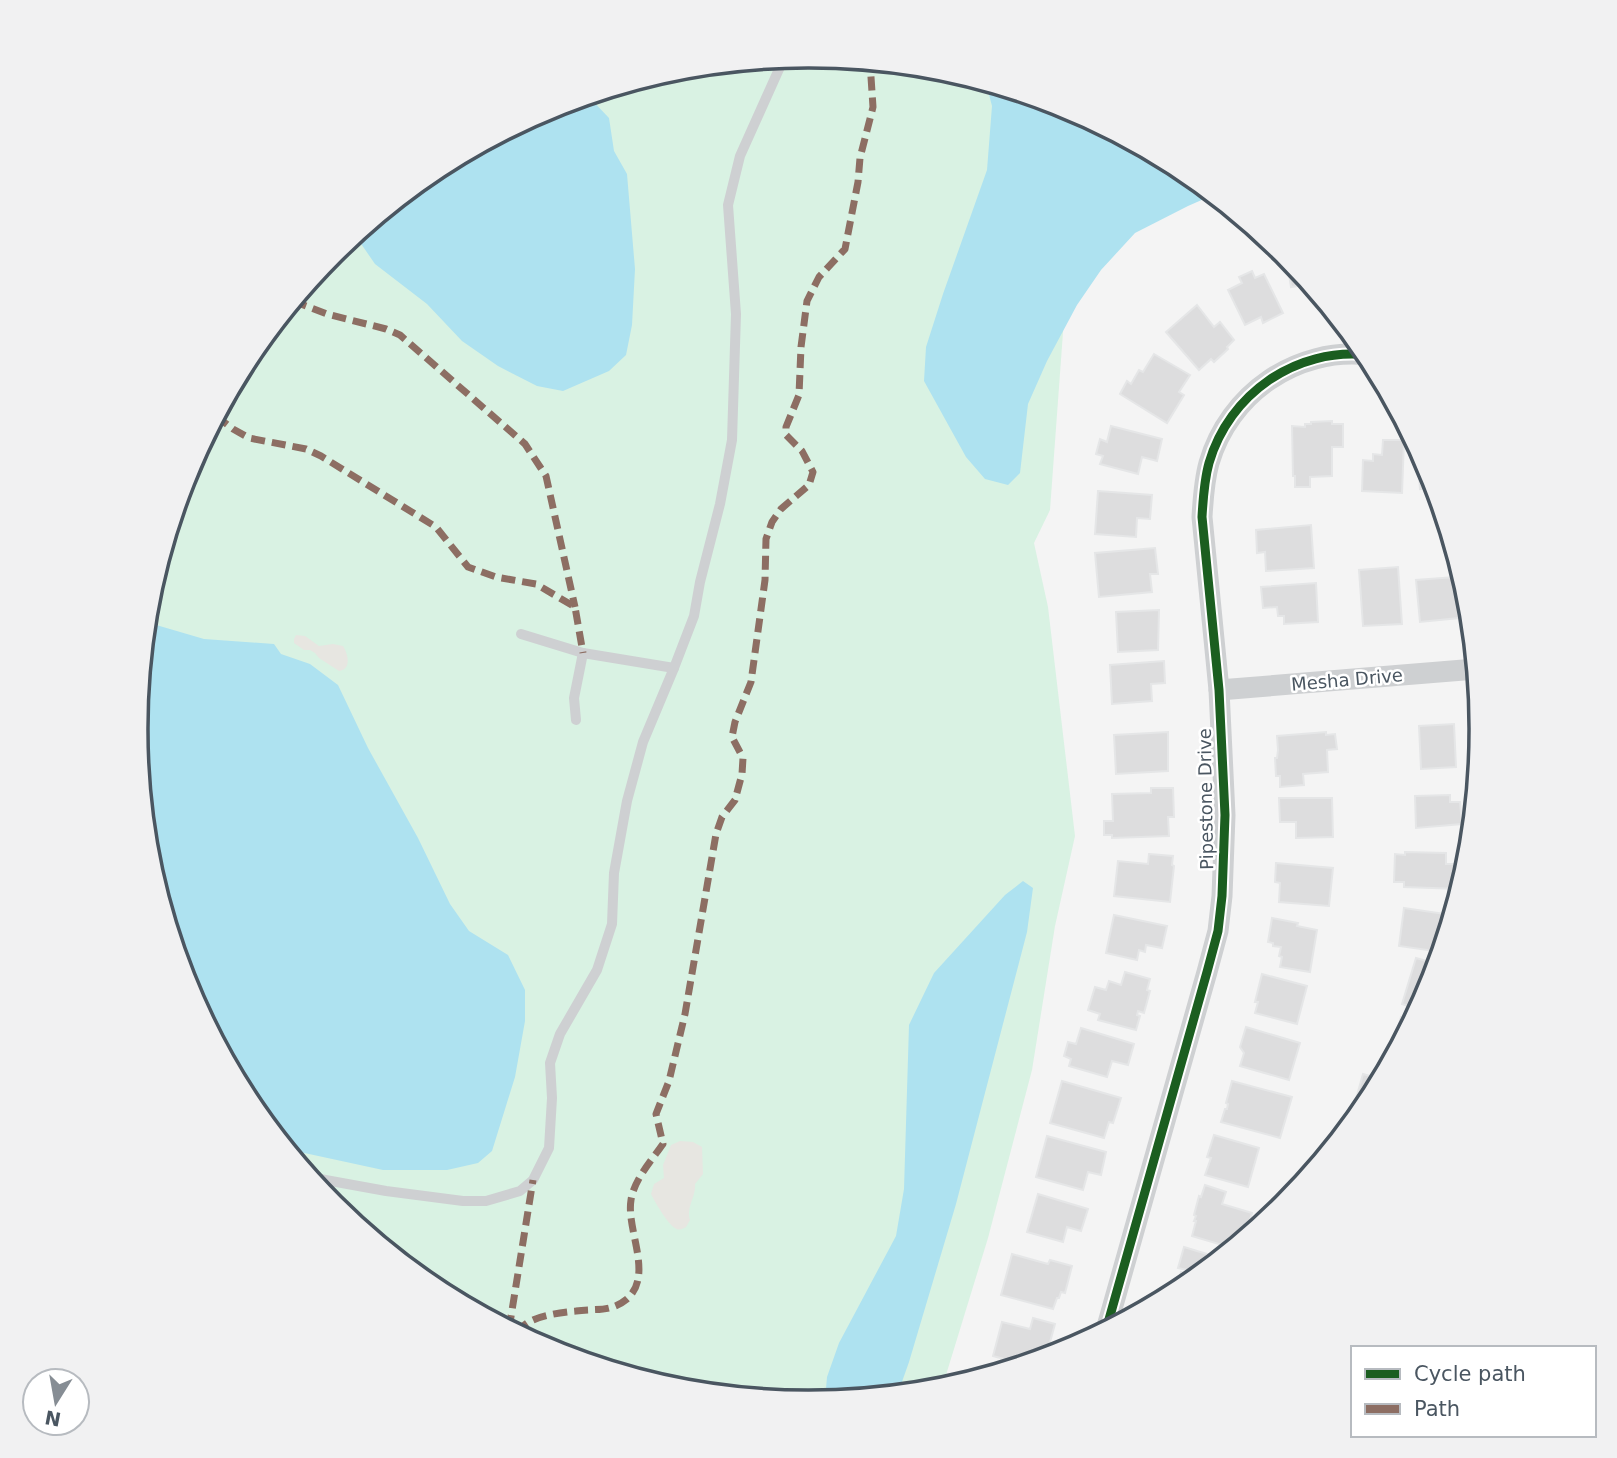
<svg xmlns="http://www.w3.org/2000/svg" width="1617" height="1458" font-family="'DejaVu Sans',sans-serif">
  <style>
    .green { fill: #d9f2e3 }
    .sand { fill: #e7e6e1 }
    .water { fill: #aee2f0 }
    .building { fill: #ddddde; stroke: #e5e6e7; stroke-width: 2 }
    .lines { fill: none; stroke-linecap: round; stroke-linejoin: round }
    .lane { stroke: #ced0d2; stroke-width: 10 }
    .street { stroke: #ced0d2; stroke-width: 21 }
    .quiet { stroke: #8d6e63; stroke-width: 7; stroke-dasharray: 14 7; stroke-linecap: butt }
    .cycleway-casing { stroke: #fff; stroke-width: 13 }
    .cycleway { stroke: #1b5e20; stroke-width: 9 }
    .labels { text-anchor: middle; stroke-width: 5; stroke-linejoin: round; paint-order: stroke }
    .street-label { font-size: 18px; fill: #4a5661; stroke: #fff }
    .rim { fill: none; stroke: #4a5661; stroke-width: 3.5 }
  </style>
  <rect width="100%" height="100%" fill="#f4f4f4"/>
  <polygon class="green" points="809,56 940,69 1066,107 1079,114 1050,510 1034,543 1048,607 1075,836 1055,926 1032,1070 988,1238 942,1388 808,1402 677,1389 551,1351 434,1288 332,1205 249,1103 187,986 136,729 149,597 187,471 249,355 333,253 435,169 551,107 678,69"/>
  <g class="sand">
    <path d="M296,635l9,1 14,10 14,-2 10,2c5,8 9,23 -4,25l-20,-13 -4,-5 -5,-3h-6l-10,-7v-4z"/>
    <path d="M680,1141l13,1 9,5 1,27 -8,10c1,13 -9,23 -5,36l-4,7c-4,2 -7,4 -11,1 -8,-5 -20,-26 -24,-34l3,-10 10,-6 -1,-13 8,-20z"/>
  </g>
  <g class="water">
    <polygon points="986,83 1066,107 1183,170 1213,195 1188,206 1135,233 1101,270 1077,305 1047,361 1028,404 1020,473 1008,485 985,479 966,457 924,381 926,347 943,294 987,170 992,106"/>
    <polygon points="588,96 609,118 614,151 627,174 635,269 632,325 626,355 609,371 563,391 537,386 498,366 462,341 427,304 375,264 355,235 435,169 551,107"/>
    <polygon points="146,622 204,639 274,644 281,654 310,664 338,685 368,748 418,838 450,904 469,931 508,955 525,990 525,1021 515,1077 492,1151 478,1163 447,1170 383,1170 286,1149 249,1103 187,986 148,860 136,729"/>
    <polygon points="1023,881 1033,888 1027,932 956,1204 909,1362 898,1393 825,1400 827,1377 839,1343 896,1236 904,1189 909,1025 934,973 1005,895"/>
  </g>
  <g class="building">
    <polygon points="1286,255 1310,284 1291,287"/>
    <polygon points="1252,271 1255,278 1264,274 1283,313 1263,323 1261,317 1245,325 1228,290 1242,283 1239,277"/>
    <polygon points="1197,305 1214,327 1220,322 1234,340 1227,347 1228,349 1214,362 1211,359 1199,370 1166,332"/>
    <polygon points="1154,354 1190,375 1179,392 1184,395 1167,423 1120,394 1127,381 1131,384 1139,370 1143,372"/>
    <polygon points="1332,421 1332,424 1343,424 1343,447 1332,447 1332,476 1310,477 1310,487 1295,487 1295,476 1293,476 1292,426 1305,427 1305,424 1311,424 1311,422"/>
    <polygon points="1111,426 1162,439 1157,461 1142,457 1138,474 1100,464 1103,456 1096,454 1100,439 1107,442"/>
    <polygon points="1383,440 1404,440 1402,493 1362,491 1363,460 1373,461 1373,454 1382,455"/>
    <polygon points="1417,449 1418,449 1430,472 1435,487 1420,489"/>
    <polygon points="1098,491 1152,495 1150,519 1137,518 1136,537 1095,534"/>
    <polygon points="1311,525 1314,568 1266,571 1265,552 1257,553 1256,530"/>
    <polygon points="1155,548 1158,574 1150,574 1152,592 1099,597 1095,553"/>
    <polygon points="1398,567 1402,624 1363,626 1359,570"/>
    <polygon points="1455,577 1459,618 1420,622 1416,580"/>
    <polygon points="1316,583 1318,622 1284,624 1284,616 1278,616 1277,607 1263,608 1261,587"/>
    <polygon points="1159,610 1158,650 1118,652 1116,612"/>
    <polygon points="1164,661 1165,683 1151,684 1152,701 1112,704 1110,665"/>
    <polygon points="1454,724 1456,767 1421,769 1419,726"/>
    <polygon points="1168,732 1168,771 1116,774 1114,735"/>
    <polygon points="1326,732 1326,735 1335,734 1337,749 1327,750 1328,772 1303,774 1304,785 1280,787 1280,776 1276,776 1275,758 1277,758 1278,750 1277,736"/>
    <polygon points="1151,788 1173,788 1174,817 1168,817 1169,836 1112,838 1112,835 1104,835 1104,821 1113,821 1112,794 1151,793"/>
    <polygon points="1450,795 1450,802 1460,802 1462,824 1416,828 1415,796"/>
    <polygon points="1279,798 1332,798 1333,837 1296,838 1296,822 1280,822"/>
    <polygon points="1405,852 1446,853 1446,864 1463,864 1463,880 1460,889 1404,887 1404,882 1394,882 1395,854 1405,855"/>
    <polygon points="1149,854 1173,856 1172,865 1174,866 1170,902 1114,896 1118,861 1148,864"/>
    <polygon points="1276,863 1333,868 1329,906 1279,902 1280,883 1275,882"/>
    <polygon points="1404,908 1452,915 1441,952 1399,946"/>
    <polygon points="1114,915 1167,926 1162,948 1146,945 1145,952 1139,950 1137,960 1106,953"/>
    <polygon points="1272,918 1298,923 1297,926 1317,930 1310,972 1280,967 1282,957 1279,956 1281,947 1273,946 1273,943 1268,942"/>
    <polygon points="1416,958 1437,964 1430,987 1418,1009 1402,1004"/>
    <polygon points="1125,972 1150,979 1147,990 1150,991 1144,1013 1138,1011 1137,1015 1140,1016 1136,1030 1098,1020 1100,1014 1088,1010 1095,987 1106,990 1109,981 1121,985"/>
    <polygon points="1262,974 1307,986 1297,1024 1255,1013 1258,1002 1255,1002"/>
    <polygon points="1401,1017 1412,1020 1391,1060 1388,1059"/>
    <polygon points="1246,1027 1300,1043 1289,1080 1240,1066 1244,1053 1240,1047"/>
    <polygon points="1081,1028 1134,1044 1128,1065 1112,1061 1107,1077 1069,1066 1071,1059 1064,1056 1068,1042 1076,1044"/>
    <polygon points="1363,1074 1381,1079 1368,1103 1358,1115 1352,1113"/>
    <polygon points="1062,1081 1121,1098 1113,1123 1109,1122 1104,1138 1050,1123"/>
    <polygon points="1232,1081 1292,1097 1280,1138 1221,1122 1225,1109 1227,1109 1228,1104 1226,1103"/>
    <polygon points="1214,1135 1259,1148 1248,1187 1205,1175 1211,1158 1207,1157"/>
    <polygon points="1047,1136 1106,1152 1101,1175 1088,1172 1083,1190 1036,1177"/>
    <polygon points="1205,1185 1226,1192 1222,1204 1252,1213 1246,1233 1249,1234 1232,1248 1192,1236 1196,1221 1194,1221 1196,1216 1194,1215 1199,1196 1201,1197"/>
    <polygon points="1038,1194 1088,1209 1081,1231 1067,1227 1063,1242 1027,1232"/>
    <polygon points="1184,1247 1220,1258 1179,1290 1176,1290 1181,1272 1186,1273 1187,1270 1178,1268"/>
    <polygon points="1012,1254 1048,1264 1050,1260 1072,1266 1065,1293 1061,1292 1059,1298 1057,1298 1053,1309 1001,1295"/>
    <polygon points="1033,1318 1055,1324 1047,1353 1033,1350 1030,1362 1022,1364 993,1356 1002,1322 1030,1329"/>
  </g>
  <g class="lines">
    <g class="lane">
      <polyline points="521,634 583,653 674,668"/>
      <polyline points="576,720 574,698 583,653"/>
      <polyline points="309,1177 386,1191 463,1201 486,1201 520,1191 533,1180 549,1148 552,1098 550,1063 560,1034 597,970 612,924 614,873 627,801 643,742 674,668 694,616 700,582 720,504 732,440 736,314 728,205 740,156 784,58"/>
    </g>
    <g class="street">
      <polyline points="1219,690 1476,669"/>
      <path d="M1106,1330l101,-358 11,-41 4,-35 3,-81 -6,-125 -17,-173c1,-18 2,-36 7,-54 20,-69 87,-116 159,-108"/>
    </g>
    <g class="quiet">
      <polyline points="293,301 327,314 386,329 400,335 525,444 546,476 575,607"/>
      <polyline points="216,416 233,429 249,438 306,449 321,456 436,527 468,567 496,577 536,584 575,607 583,653"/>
      <polyline points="509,1329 533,1180"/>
      <path d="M516,1332c5,-4 11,-10 17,-12 11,-5 31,-8 43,-9 19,-3 34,2 51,-12 27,-24 -1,-69 4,-99 3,-20 20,-39 32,-56l-7,-30 13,-33 16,-67 31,-180 6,-17 13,-17 7,-26 1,-16 -11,-21 3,-15 16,-40 14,-102 1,-41 6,-17 9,-13 28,-24 4,-13 -11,-21 -16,-16v-8l13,-32 2,-48 6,-46 12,-24 26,-28 13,-67 2,-24 13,-51 -3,-45"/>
    </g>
    <g class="cycleway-casing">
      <path id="cycleway" d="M1106,1330l101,-358 11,-41 4,-35 3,-81 -6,-125 -17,-173c1,-18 2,-36 7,-54 20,-69 87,-116 159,-108"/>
    </g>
    <use href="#cycleway" class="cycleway"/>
  </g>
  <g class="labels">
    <g class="street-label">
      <text transform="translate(1347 680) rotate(-5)" y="6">Mesha Drive</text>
      <text transform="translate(1206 799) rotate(-91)" y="6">Pipestone Drive</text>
    </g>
  </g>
  <path d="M0 0H1617V1458H0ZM808 68H809A660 660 0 0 1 1469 728V730A660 660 0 0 1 809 1390H808A660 660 0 0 1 148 730V728A660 660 0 0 1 808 68Z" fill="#f1f1f2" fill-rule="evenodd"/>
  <path class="rim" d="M808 68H809A660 660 0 0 1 1469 728V730A660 660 0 0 1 809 1390H808A660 660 0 0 1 148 730V728A660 660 0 0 1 808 68Z"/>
  <rect x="1351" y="1346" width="245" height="91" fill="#ffffff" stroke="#b7bbc0" stroke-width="2"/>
  <rect x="1365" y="1369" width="35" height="10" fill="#1b5e20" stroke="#b7bbc0" stroke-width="2"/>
  <text x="1414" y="1381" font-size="21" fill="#4a5661">Cycle path</text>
  <rect x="1365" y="1404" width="35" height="10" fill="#8d6e63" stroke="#b7bbc0" stroke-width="2"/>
  <text x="1414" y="1416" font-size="21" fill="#4a5661">Path</text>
  <g transform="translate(56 1402) rotate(191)"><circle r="33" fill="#ffffff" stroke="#b7bbc0" stroke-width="2"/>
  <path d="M0-5L12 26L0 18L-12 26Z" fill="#868d94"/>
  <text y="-10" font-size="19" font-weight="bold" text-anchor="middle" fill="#4a5661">N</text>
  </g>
</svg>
